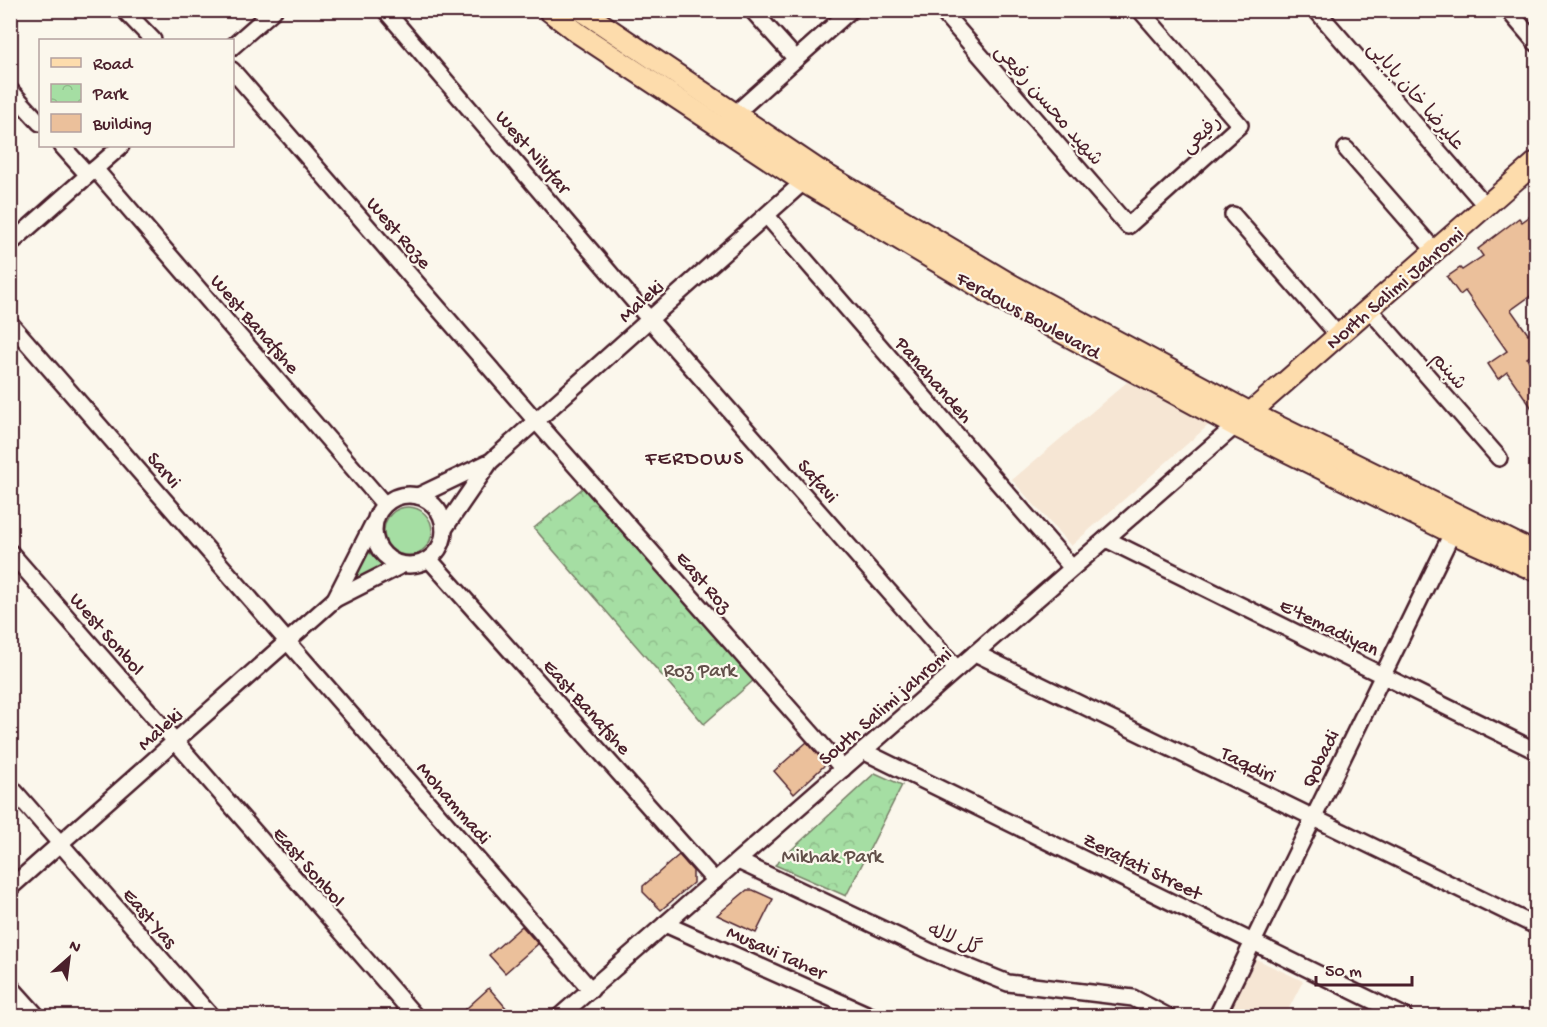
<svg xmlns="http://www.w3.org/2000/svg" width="1547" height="1027" font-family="'Gochi Hand','Playpen Sans Arabic',sans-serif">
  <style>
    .built { fill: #f6e6d4 }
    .green { fill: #a5dea3; stroke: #787e67; stroke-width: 1.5 }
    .park { fill: url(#park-crowns); stroke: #787e67; stroke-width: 1.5 }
    .building { fill: #ebc09b; stroke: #4a1f2b; stroke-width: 1.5 }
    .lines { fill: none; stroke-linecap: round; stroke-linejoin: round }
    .minor-casing { stroke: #4a1f2b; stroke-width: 20 }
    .major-casing { stroke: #4a1f2b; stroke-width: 24 }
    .minor { stroke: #fbf7ec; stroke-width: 15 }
    .major { stroke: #fddcac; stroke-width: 20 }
    .labels { text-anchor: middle; stroke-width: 4.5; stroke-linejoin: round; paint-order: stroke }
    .street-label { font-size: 20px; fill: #4a1f2b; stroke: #fbf7ec }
    .park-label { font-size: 20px; fill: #614f49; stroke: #fbf7ec }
    .neighbourhood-label { font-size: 21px; letter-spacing: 1.5px; fill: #4a1f2b; stroke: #fbf7ec }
  </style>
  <defs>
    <pattern id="park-crowns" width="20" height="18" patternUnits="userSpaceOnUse" patternTransform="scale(1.5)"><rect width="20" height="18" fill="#a5dea3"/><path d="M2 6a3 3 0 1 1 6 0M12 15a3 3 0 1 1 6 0" fill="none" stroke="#90be8c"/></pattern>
  </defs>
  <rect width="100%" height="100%" fill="#fbf7ec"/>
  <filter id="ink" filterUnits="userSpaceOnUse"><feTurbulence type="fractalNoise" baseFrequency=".0167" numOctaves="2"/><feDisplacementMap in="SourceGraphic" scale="12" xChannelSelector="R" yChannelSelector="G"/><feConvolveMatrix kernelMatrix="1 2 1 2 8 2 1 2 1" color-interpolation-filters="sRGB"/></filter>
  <g filter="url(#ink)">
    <g class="built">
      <polygon points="1127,382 1211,423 1071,546 1012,480"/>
      <polygon points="1256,959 1303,981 1285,1016 1227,1016"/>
    </g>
    <g class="green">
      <circle cx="408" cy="531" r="24"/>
      <polygon points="367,550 384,567 345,588"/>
    </g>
    <g class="park">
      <polygon points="584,487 754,680 704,724 534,528"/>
      <polygon points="875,773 902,785 846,896 775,865"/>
    </g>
    <g class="building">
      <polygon points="1536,212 1536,292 1511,310 1528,334 1530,332 1536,341 1536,352 1527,358 1536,371 1536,414 1507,372 1498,379 1488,364 1507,351 1465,291 1460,295 1447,277 1460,268 1462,270 1483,256 1478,249 1519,218 1522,222"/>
      <polygon points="807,742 826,764 794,794 774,771"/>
      <polygon points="679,855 693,871 693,883 661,910 643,892 643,886"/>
      <polygon points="747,890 753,890 773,899 756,933 717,915"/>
      <polygon points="522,926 538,944 505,973 489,955"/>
      <polygon points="489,988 514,1017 457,1017"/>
    </g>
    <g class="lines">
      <g class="minor-casing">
        <g id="minor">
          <polyline points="124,10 153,40"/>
          <polyline points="385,10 650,320 957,669"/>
          <polyline points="752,10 796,59"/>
          <polyline points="941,10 1128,226 1240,125 1140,10"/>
          <polyline points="1316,10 1486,206"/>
          <polyline points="1508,10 1536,43"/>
          <polyline points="232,47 274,10"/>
          <polyline points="232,70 536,421 843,769"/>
          <polyline points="10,90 40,123"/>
          <polyline points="728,120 851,10"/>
          <polyline points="62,146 88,175"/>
          <polyline points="1346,149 1435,251"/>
          <polyline points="95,169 384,504"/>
          <polyline points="1233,215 1339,336"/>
          <polyline points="767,216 1072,568"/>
          <polyline points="10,244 121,146"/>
          <polyline points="1369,309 1499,458"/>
          <polyline points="10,323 591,990"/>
          <circle cx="409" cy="530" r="35"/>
          <polyline points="418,496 487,463"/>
          <polyline points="444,529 490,462 810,176"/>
          <polyline points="1106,539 1536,751"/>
          <polyline points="10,552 415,1016"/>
          <polyline points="429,559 715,881"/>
          <polyline points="335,599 373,524"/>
          <polyline points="975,653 1536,926"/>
          <polyline points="863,751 1404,1016"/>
          <polyline points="10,786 211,1016"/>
          <polyline points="738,861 931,952 1008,983 1133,998 1167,1016"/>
          <polyline points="10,888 335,599 402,565"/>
          <polyline points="665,924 871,1016"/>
          <polyline points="10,986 37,1016"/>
          <polyline points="10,1004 28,1016"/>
          <polyline points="560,1016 1235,426"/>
          <polyline points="1217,1016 1457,523"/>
        </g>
      </g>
      <g class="major-casing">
        <g id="major">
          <polyline points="548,10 578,33 805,183 1003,301 1235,426 1452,533 1536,571"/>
          <polyline points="581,10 817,169 1012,285 1251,413 1536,553"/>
          <polyline points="1243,419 1536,162"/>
        </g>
      </g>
      <use href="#minor" class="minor"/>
      <use href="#major" class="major"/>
    </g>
  </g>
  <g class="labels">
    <g class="street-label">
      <text transform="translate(1417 95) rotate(49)" y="7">علیرضا خان بابایی</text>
      <text transform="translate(1050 104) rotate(49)" y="7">شهید محسن رفیعی</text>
      <text transform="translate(1200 133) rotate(-42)" y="7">رفیعی</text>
      <text transform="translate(534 151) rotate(49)" y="7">West Nilufar</text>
      <text transform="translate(400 232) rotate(49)" y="7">West Roze</text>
      <text transform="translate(1394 287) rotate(-41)" y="7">North Salimi Jahromi</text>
      <text transform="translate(640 300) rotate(-42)" y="7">Maleki</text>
      <text transform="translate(1029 314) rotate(29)" y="7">Ferdows Boulevard</text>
      <text transform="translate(256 323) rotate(49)" y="7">West Banafshe</text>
      <text transform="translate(1450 370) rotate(49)" y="7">شبنم</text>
      <text transform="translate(935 379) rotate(49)" y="7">Panahandeh</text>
      <text transform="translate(165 469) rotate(49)" y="7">Sarvi</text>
      <text transform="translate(819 480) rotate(49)" y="7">Safavi</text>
      <text transform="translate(705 581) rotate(49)" y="7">East Roz</text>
      <text transform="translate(1330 626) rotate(26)" y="7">E'temadiyan</text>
      <text transform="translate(108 633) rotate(49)" y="7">West Sonbol</text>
      <text transform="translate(884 705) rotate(-41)" y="7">South Salimi jahromi</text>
      <text transform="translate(588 706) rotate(48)" y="7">East Banafshe</text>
      <text transform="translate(159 728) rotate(-42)" y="7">Maleki</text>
      <text transform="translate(1319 758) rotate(-64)" y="7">Qobadi</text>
      <text transform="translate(1249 763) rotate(26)" y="7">Taqdiri</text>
      <text transform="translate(455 802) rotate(49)" y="7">Mohammadi</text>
      <text transform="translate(1143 865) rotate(26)" y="7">Zerafati Street</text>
      <text transform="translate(310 866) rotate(49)" y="7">East Sonbol</text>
      <text transform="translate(151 917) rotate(49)" y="7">East Yas</text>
      <text transform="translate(955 938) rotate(23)" y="7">گل لاله</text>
      <text transform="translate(777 951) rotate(24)" y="7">Musavi Taher</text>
    </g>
    <g class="park-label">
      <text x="700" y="676">Roz Park</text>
      <text x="832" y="862">Mikhak Park</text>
    </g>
    <g class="neighbourhood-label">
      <text x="695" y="464">FERDOWS</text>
    </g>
  </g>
  <rect width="1547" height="1027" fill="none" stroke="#fbf7ec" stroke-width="36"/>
  <rect x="18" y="18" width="1511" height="991" fill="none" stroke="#4a1f2b" stroke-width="2" filter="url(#ink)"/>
  <rect x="39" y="39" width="195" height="108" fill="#fbf7ec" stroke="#b4a19f" stroke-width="1.5"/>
  <rect x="51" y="58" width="30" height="9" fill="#fddcac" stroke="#b4a19f" stroke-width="1.5"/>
  <text x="93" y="69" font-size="18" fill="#4a1f2b">Road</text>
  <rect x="51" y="84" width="30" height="18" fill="url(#park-crowns)" stroke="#b4a19f" stroke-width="1.5"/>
  <text x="93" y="99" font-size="18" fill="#4a1f2b">Park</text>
  <rect x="51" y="114" width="30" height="18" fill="#ebc09b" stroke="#b4a19f" stroke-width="1.5"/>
  <text x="93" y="129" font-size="18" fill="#4a1f2b">Building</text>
  <g transform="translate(69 958) rotate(28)" stroke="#fbf7ec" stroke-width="4.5" paint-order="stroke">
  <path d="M0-4.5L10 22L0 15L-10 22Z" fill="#4a1f2b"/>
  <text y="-9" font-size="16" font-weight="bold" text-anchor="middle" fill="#4a1f2b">N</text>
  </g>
  <path d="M1316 976v9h96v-9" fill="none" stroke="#4a1f2b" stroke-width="3"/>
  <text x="1325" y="976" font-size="18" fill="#4a1f2b" stroke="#fbf7ec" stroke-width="4.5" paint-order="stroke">50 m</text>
</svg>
